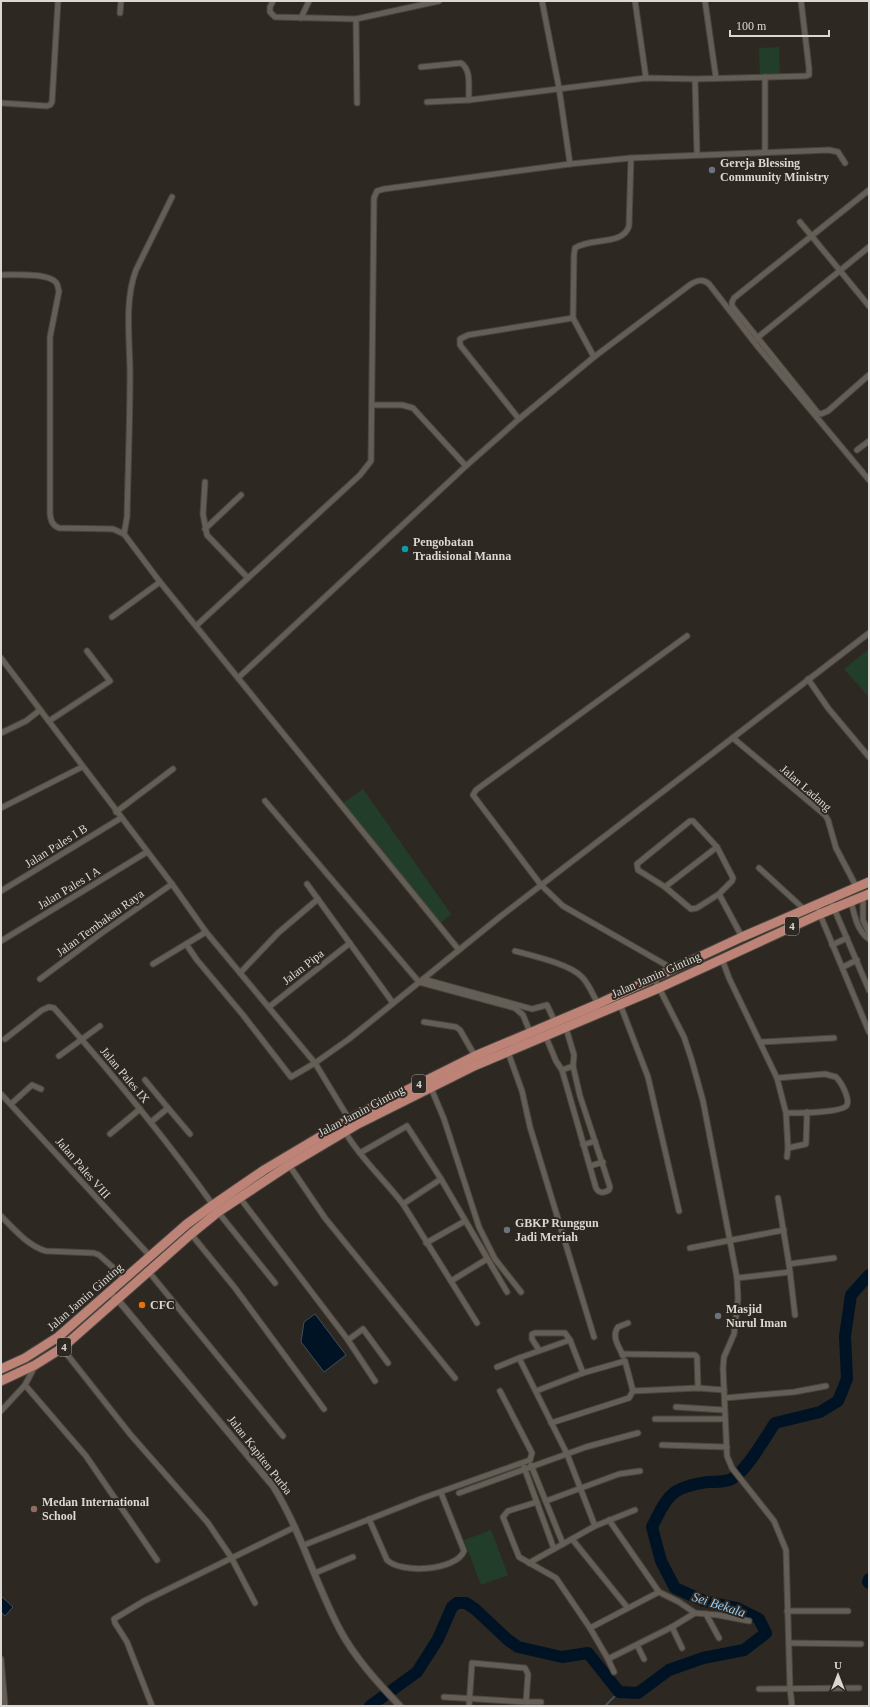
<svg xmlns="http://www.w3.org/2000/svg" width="870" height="1707" font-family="'Times New Roman',serif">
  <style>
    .green { fill: #223e2b }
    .water { fill: #001324; stroke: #424e58 }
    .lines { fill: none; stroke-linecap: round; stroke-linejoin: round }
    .stream { stroke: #424e58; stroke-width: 2 }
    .river { stroke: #001324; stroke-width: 12 }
    .minor-casing { stroke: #48453f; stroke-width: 7 }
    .tertiary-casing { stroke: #48453f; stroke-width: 8 }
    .trunk-casing { stroke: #48453f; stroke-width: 11 }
    .minor { stroke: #645e56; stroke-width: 5 }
    .tertiary { stroke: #645e56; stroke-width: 6 }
    .trunk { stroke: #bd8377; stroke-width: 9 }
    .worship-dot { fill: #6b7280; stroke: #2d2821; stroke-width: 1.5 }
    .culture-dot { fill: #0f9aa8; stroke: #2d2821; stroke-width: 1.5 }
    .food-dot { fill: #e8710a; stroke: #2d2821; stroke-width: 1.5 }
    .education-dot { fill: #8d6e63; stroke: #2d2821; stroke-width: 1.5 }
    .labels { text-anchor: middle; stroke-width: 4; stroke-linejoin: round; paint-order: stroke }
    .shield { fill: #2d2821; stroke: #a7a39e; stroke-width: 1 }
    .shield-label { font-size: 11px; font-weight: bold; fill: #dbd8d3 }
    .poi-label { font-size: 12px; font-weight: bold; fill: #dbd8d3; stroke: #2d2821; text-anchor: start }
    .street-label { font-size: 12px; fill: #dbd8d3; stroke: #2d2821 }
    .water-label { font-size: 13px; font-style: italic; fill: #96cdf3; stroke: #2d2821 }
  </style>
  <rect width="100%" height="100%" fill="#2d2821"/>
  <g class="green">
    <polygon points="779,47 780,77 760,77 759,48"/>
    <polygon points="869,649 869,697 844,669"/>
    <polygon points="363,789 451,914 441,923 342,804"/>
    <polygon points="491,1530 508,1575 481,1585 464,1540"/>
  </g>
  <g class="water">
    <polygon points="315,1314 346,1355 324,1372 301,1342 304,1322"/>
    <polygon points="1,1596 13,1607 5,1616 1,1612"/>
  </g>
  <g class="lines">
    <polyline class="stream" points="605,1706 619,1692"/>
    <g class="river">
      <polyline points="869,1579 868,1582 869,1583"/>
      <path d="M370,1706l47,-34 21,-33 14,-32 5,-4h9l9,6 33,31 10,7 44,10 26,-4 31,39 19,1 31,-23 34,-12 41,-8 22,-17 -7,-14 -22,-11 -33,-7 -29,-13 -14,-27 -9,-34c16,-32 19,-40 56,-45 6,0 15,0 21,-2 15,-4 37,-44 46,-57l45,-11 18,-11 9,-22 -2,-43 6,-41 18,-20"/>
    </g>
    <g class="minor-casing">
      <g id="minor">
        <polyline points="273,1 270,7 270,12 275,17 356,19 439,1"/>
        <polyline points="542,1 559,88 570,164"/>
        <polyline points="635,1 646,78"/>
        <polyline points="705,1 716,78"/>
        <polyline points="120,13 121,1"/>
        <polyline points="301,18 309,1"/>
        <polyline points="356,19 357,103"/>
        <path d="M421,67l40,-4c11,7 7,25 8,37"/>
        <polyline points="695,79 697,154"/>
        <polyline points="427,102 469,100 646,78 695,79 806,76 809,75 809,68 801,1"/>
        <polyline points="1,103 47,106 50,105 52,102 58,1"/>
        <polyline points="765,152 765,77"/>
        <polyline points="869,190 734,298 732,302 732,306 818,413 821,414 828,411 869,375"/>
        <polyline points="800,222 869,306"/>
        <path d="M1,275c12,0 50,-3 56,9 1,2 1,5 2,7l-9,46v177c1,7 2,11 9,14l54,1 11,5 36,48 299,368 42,-34 368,-283"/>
        <polyline points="757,338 869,247"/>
        <path d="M594,357l-21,-39 1,-63 1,-7c16,-11 48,-2 54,-22l2,-68"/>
        <polyline points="372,405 402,405 413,408 466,466"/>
        <polyline points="519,419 460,345 460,339 468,335 573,318"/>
        <polyline points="857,450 869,441"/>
        <polyline points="205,482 203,514 207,535 247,577"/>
        <polyline points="205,529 241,495"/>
        <path d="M124,534l3,-17c1,-48 3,-95 3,-143 0,-33 -6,-73 6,-104l36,-73"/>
        <polyline points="112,617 160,582"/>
        <polyline points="197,625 360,475 371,461 374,198 377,191 384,189 570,164 631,158 829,150 838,152 845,163"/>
        <polyline points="1,658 172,884 206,932 315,1063 349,1119"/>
        <path d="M238,678l228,-212 53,-47 75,-62 97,-73c7,-4 12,-5 18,0l49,63 111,133"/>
        <polyline points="808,679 828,708 869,757"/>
        <polyline points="49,721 110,681 87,651"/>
        <polyline points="1,733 26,721 40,710"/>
        <polyline points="733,738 825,815 828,820 836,848 857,888"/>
        <polyline points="265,801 419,982 515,1008 523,1015 530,1032"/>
        <polyline points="1,808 82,767"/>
        <polyline points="116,812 173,769"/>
        <polyline points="759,868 805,910"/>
        <polyline points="307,884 393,1003"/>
        <polyline points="665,887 717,847"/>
        <polyline points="1,891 121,818"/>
        <polyline points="719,894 732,881 733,878 717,847 693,821 690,821 637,864 638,870 665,887 691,909 697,908 719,894 742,937"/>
        <polyline points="863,896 863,920 869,933"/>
        <polyline points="830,899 869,990"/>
        <path d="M851,901c3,13 6,30 18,38"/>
        <polyline points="816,905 869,1032"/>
        <polyline points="1,941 147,852"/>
        <polyline points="186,944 197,960 243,1015 291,1077 315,1063 349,1039 459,950"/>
        <polyline points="832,945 847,938"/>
        <path d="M515,951c18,5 55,13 67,26 7,7 11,18 16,27"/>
        <polyline points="722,959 729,978 777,1078"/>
        <polyline points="153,964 206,932"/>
        <polyline points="843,967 857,960"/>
        <polyline points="673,969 563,906 541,885 473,795 476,790 687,636"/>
        <polyline points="240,973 278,933 318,899"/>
        <polyline points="654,978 684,1037 692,1061 703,1101 730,1241 737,1278 738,1299 734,1334 724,1357 723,1368 727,1456 732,1468 774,1521 786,1550 790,1688 792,1706"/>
        <polyline points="40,979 99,935 172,884"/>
        <polyline points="423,979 532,1009 547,1005 555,1022"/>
        <polyline points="620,1004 648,1077 679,1211"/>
        <polyline points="269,1007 350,943"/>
        <polyline points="424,1022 456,1027 460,1030 475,1056"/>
        <path d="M546,1037l10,24 6,9 34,118c3,6 8,5 13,2l1,-3 -30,-91 -7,-30 1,-11 -8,-27"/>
        <path d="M5,1039l37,-29 7,-3 5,1c56,63 110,128 159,197"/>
        <polyline points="760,1042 834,1038"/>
        <polyline points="508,1052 522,1091 530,1127 594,1337"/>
        <polyline points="59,1056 100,1026"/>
        <polyline points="562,1070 573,1066"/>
        <polyline points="145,1080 168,1108"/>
        <polyline points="431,1088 444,1119 479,1227 495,1259 521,1292"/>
        <polyline points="1,1094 150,1256"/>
        <polyline points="11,1104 32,1085 41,1089"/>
        <path d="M786,1113c10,0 58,0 61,-8 3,-7 -6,-23 -11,-28l-11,-3 -48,4 9,35 2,35 18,-4 1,-32"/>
        <polyline points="151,1122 168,1108 190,1134"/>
        <path d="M345,1132c16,27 39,47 58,72l74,119"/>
        <polyline points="110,1134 140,1109"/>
        <polyline points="583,1145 595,1141"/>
        <polyline points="360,1153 407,1126 441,1179 507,1292"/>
        <polyline points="787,1157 788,1148"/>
        <polyline points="289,1165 325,1218 455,1378"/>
        <polyline points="590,1166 603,1162"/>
        <polyline points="240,1198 348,1340 375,1381"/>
        <polyline points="778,1198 789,1264 795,1315"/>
        <polyline points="403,1204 441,1179"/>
        <polyline points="218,1212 275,1283"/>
        <path d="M1,1216c13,13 27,30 45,35l48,2 5,2 26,23"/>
        <polyline points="191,1234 235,1288 324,1409"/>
        <polyline points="426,1243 465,1221"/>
        <polyline points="690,1248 784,1230"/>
        <polyline points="789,1264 834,1258"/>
        <polyline points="149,1272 283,1436"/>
        <polyline points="737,1278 790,1272"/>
        <polyline points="451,1281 487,1259"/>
        <polyline points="348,1340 363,1329 388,1363"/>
        <polyline points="570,1340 519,1358 567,1454 595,1526"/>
        <polyline points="62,1348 130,1434 208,1523 231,1557 255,1603"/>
        <polyline points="539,1350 532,1339 532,1334 535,1333 565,1333 570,1340 583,1373"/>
        <polyline points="622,1354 695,1355 697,1357 698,1388"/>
        <path d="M623,1356c-4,-10 -12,-19 -5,-29l10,-4"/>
        <polyline points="497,1367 519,1358"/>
        <polyline points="25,1385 86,1456 157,1560"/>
        <polyline points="536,1391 583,1373 625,1361 633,1391"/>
        <polyline points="725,1398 794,1392 826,1386"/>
        <polyline points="676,1407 724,1410"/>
        <polyline points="1,1411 25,1385 35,1366"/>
        <polyline points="655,1419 725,1419"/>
        <polyline points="551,1423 629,1398 633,1391 698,1388 724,1390"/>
        <polyline points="662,1445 727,1447"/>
        <polyline points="531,1465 563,1544"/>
        <polyline points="524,1467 554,1549"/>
        <polyline points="459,1493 586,1447 638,1433"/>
        <polyline points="546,1501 619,1474 640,1471"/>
        <polyline points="537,1502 508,1511 503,1517 519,1557 556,1578 590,1628 659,1592 679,1602 695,1613 718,1615 749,1621"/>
        <path d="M369,1519l18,41c14,14 69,11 77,-9l-23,-58"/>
        <polyline points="609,1520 659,1592"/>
        <polyline points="572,1539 627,1607"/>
        <polyline points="304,1545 423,1498 530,1460 532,1453 500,1391"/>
        <polyline points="529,1563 595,1526 635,1510"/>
        <polyline points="315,1573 353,1557"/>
        <polyline points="787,1611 848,1611"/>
        <polyline points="706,1614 719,1638"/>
        <polyline points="672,1627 682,1648"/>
        <polyline points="590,1628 608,1659 672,1627 695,1613"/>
        <polyline points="789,1643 861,1644"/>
        <polyline points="637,1645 644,1659"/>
        <polyline points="1,1659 5,1706"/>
        <polyline points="608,1659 614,1672"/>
        <polyline points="759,1689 859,1688"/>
        <polyline points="444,1697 526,1702"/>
        <polyline points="152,1706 127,1642 115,1623 114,1619 144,1601 295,1527"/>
        <polyline points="469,1706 472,1663 525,1668 528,1674 526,1702 541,1702"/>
      </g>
    </g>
    <g class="tertiary-casing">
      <path id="tertiary" d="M109,1292l9,8 155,186c28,45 42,97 67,144 15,28 38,53 60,76"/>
    </g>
    <g class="trunk-casing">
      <g id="trunk">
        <polyline points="1,1369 25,1358 58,1337 187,1224 213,1205 264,1170 353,1117 475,1056 598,1004 742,937 869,882"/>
        <polyline points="1,1381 35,1365 62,1348 191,1234 218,1212 289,1165 358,1124 474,1066 659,988 820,914 869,894"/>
      </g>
    </g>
    <use href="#minor" class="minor"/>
    <use href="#tertiary" class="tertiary"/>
    <use href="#trunk" class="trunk"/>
  </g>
  <g class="worship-dot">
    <circle cx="712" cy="170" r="4"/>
    <circle cx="507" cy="1230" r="4"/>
    <circle cx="718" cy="1316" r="4"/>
  </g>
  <circle class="culture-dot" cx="405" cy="549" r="4"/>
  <circle class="food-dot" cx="142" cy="1305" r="4"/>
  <circle class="education-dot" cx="34" cy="1509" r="4"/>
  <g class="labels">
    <g class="shield">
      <rect x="785" y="917" width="14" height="18" rx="3"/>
      <rect x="412" y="1075" width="14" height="18" rx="3"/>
      <rect x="57" y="1338" width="14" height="18" rx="3"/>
    </g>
    <g class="shield-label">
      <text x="792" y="930">4</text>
      <text x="419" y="1088">4</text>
      <text x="64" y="1351">4</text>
    </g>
    <g class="poi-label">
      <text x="720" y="167">Gereja Blessing<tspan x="720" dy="14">Community Ministry</tspan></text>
      <text x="413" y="546">Pengobatan<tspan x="413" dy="14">Tradisional Manna</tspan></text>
      <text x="515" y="1227">GBKP Runggun<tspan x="515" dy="14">Jadi Meriah</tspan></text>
      <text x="150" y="1309">CFC</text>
      <text x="726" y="1313">Masjid<tspan x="726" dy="14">Nurul Iman</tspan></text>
      <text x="42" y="1506">Medan International<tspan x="42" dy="14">School</tspan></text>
    </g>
    <g class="street-label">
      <text transform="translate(806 788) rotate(41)" y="4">Jalan Ladang</text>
      <text transform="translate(56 846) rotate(-32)" y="4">Jalan Pales I B</text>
      <text transform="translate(69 888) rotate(-31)" y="4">Jalan Pales I A</text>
      <text transform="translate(100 923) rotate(-36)" y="4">Jalan Tembakau Raya</text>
      <text transform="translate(303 967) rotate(-38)" y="4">Jalan Pipa</text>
      <text transform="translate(656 975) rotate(-24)" y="4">Jalan Jamin Ginting</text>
      <text transform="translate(125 1075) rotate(50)" y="4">Jalan Pales IX</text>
      <text transform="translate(361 1111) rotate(-28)" y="4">Jalan Jamin Ginting</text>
      <text transform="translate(83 1168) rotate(49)" y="4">Jalan Pales VIII</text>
      <text transform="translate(85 1297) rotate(-41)" y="4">Jalan Jamin Ginting</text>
      <text transform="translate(260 1455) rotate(52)" y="4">Jalan Kapiten Purba</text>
    </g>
    <g class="water-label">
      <text transform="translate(719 1604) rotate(18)" y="5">Sei Bekala</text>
    </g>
  </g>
  <rect width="870" height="1707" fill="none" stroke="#dbd8d3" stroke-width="4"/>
  <g transform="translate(838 1675)" stroke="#2d2821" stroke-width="3" paint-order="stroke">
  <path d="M0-3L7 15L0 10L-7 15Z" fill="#dbd8d3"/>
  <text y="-6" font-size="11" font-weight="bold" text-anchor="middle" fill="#dbd8d3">U</text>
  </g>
  <path d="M730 30v6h99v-6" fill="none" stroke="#dbd8d3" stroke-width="2"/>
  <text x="736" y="30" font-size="12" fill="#dbd8d3" stroke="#2d2821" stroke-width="3" paint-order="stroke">100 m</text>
</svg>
